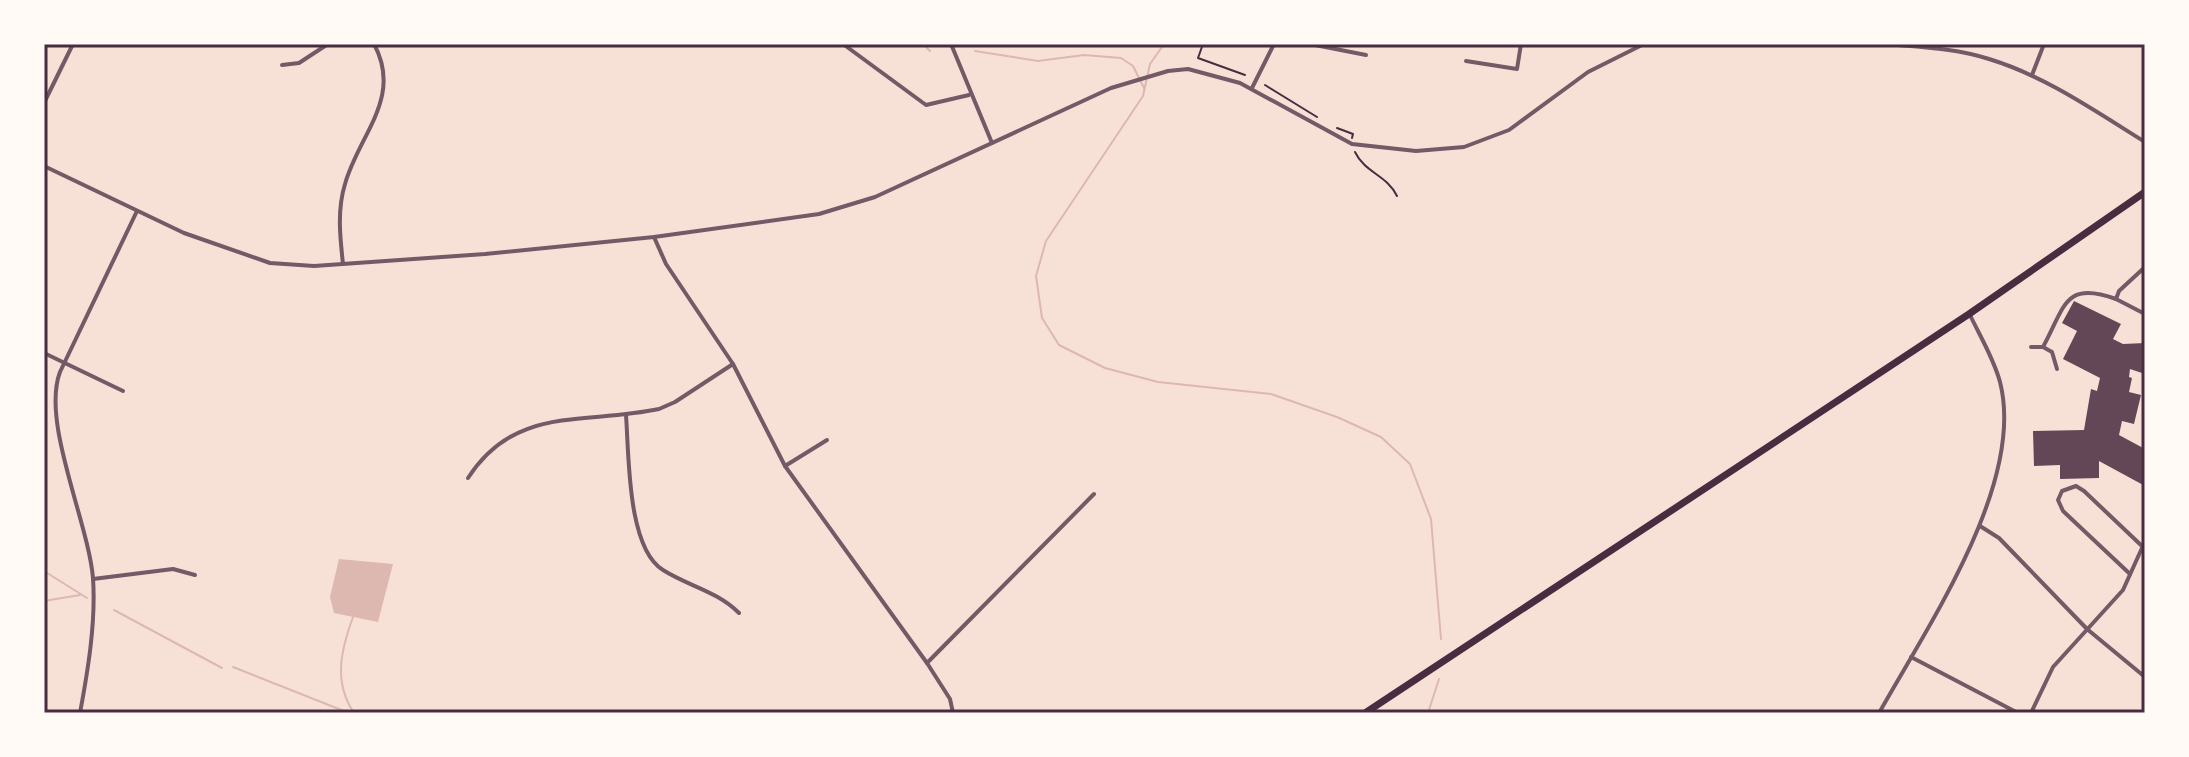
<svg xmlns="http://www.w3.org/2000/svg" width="2189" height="757" font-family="Quicksand,sans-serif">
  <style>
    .water { fill: #dcb8b0 }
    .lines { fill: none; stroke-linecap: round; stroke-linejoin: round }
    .stream { stroke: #dcb8b0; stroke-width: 2 }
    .building { fill: #644757 }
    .path { stroke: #4a2c40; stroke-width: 2 }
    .minor { stroke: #755966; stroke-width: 4 }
    .trunk { stroke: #4a2c40; stroke-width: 7 }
    .neatline { fill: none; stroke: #4a2c40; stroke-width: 3 }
  </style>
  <rect width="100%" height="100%" fill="#f7e1d7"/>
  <polygon class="water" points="339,559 393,564 378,622 334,613 330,597"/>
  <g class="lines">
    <g class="stream">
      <polyline points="923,44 930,51"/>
      <polyline points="1164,44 1150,64 1143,96 1046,241 1036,276 1042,318 1059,345 1105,368 1158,382 1271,394 1337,417 1381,437 1410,464 1431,519 1441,639"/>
      <polyline points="975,51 1038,61 1084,55 1121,58 1133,66 1144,88"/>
      <polyline points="44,571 87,598"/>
      <polyline points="44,601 80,595"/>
      <polyline points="114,610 222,668"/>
      <path d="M353,617c-12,33 -20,65 1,96"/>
      <polyline points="233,667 349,713"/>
      <polyline points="1428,713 1439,679"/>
    </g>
  </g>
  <polygon class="building" points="2074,301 2121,324 2113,339 2123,344 2145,343 2145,374 2130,369 2129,377 2132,378 2129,392 2141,395 2134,424 2122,421 2119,435 2145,449 2145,486 2099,461 2099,478 2060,479 2060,465 2034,466 2033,431 2084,430 2091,389 2097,391 2100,378 2063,359 2077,331 2062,323"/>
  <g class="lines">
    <g class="path">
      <polyline points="1203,44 1198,58 1245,75"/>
      <polyline points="1265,85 1317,117"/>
      <polyline points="1337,128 1353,134 1352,138"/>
      <path d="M1355,152c10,21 32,23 42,44"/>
    </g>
    <g class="minor">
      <polyline points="843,44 926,105 969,95"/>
      <polyline points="951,44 992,143"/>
      <polyline points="1310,44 1366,55"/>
      <path d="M1885,44c34,3 71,4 104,15 56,17 106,52 156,83"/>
      <polyline points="1466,61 1517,69 1521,44"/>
      <polyline points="282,65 299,63 328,44"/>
      <polyline points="2032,75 2044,44"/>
      <polyline points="1252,88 1274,44"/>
      <polyline points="44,103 73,44"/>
      <polyline points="44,166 184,233 270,263 314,266 485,254 654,237 819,214 875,197 1111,88 1168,71 1188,69 1240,83 1352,144 1416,151 1464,147 1509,130 1588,72 1644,44"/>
      <polyline points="654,237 666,264 733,364 785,466 927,663 950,699 953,713"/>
      <path d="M343,264c-3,-27 -6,-54 2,-80 14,-50 58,-86 29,-140"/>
      <polyline points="2145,267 2119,291 2116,299 2145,314"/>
      <path d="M2031,347h12c22,-40 21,-67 73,-48"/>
      <polyline points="2043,347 2052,352 2057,369"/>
      <polyline points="44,353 123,391"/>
      <path d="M626,415c3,39 1,133 37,155 25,16 54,21 76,43"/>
      <polyline points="785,466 827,440"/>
      <path d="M468,478c47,-73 115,-53 191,-69l16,-7 58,-38"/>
      <polyline points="1980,526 1999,538 2087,629 2145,677"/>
      <polyline points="2130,574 2063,511 2058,500 2062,491 2076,486 2084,491 2143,547"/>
      <polyline points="93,579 173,569 195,575"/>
      <polyline points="1911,657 2018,713"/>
      <polyline points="927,663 1094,494"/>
      <path d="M80,713c8,-43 16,-91 13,-135 -5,-57 -52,-156 -33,-206l77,-161"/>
      <path d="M1879,713c48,-86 147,-230 121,-331 -6,-23 -20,-46 -30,-67"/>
      <polyline points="2031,713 2053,667 2123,590 2142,548"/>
    </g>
    <polyline class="trunk" points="1365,713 1969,314 2145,192"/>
  </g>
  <rect width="2189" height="757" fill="none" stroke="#fffaf5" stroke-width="92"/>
  <rect x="46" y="46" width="2097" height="665" class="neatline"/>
</svg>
